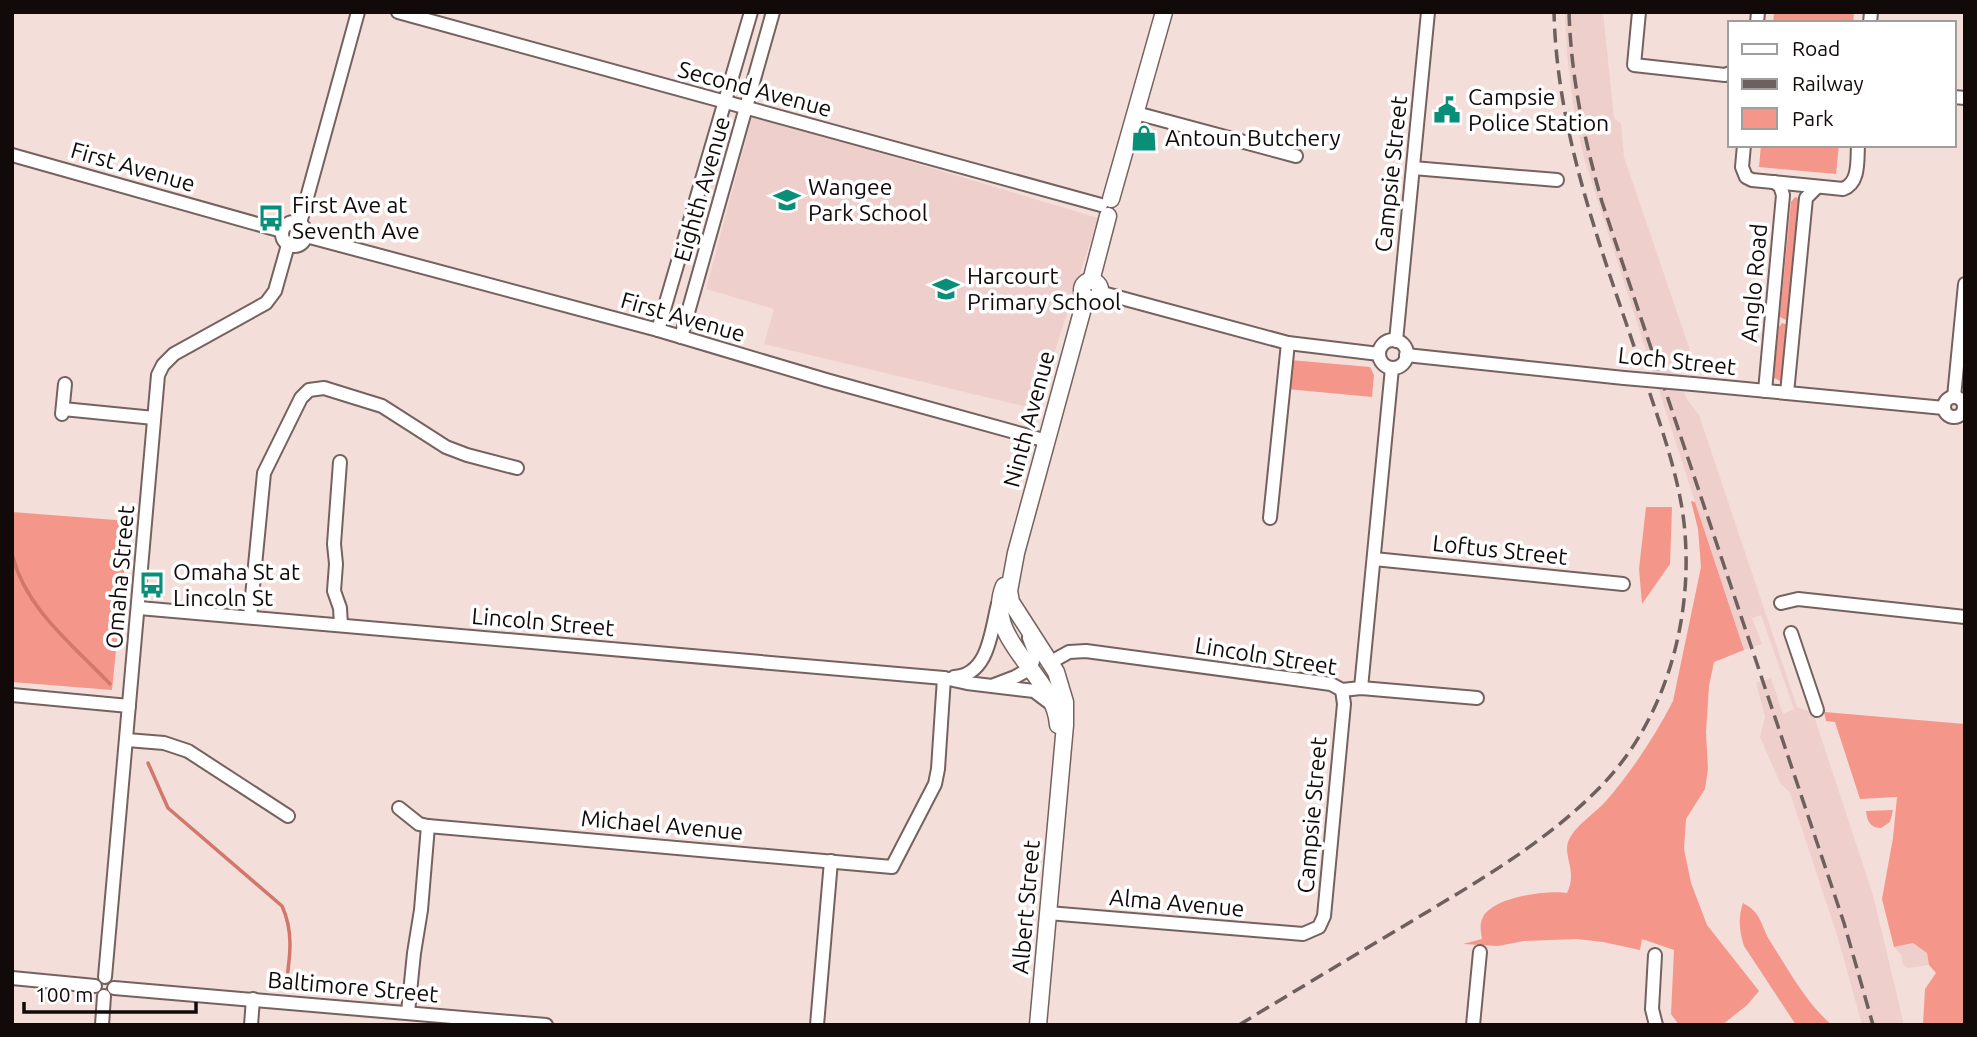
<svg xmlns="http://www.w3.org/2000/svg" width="1977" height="1037" font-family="Ubuntu,sans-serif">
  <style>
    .built { fill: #eecfcb }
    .green { fill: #f4978a }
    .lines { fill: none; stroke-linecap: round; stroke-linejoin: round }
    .stream { stroke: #d2776b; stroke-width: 3.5 }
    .minor-casing { stroke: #75625f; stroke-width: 16 }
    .major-casing { stroke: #75625f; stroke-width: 19 }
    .minor { stroke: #fff; stroke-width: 12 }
    .major { stroke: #fff; stroke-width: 16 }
    .rail { stroke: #6d605e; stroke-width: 3.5; stroke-dasharray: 14 7; stroke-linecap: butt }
    .minor-bridge-casing { stroke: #75625f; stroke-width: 16; stroke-linecap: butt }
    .minor-bridge { stroke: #fff; stroke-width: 12 }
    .labels { text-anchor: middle; stroke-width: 7; stroke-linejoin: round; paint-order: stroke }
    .street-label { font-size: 23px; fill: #110a09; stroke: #fff }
    .poi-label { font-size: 23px; fill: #110a09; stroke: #fff; text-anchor: start }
  </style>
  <rect width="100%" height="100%" fill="#f4deda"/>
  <g class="built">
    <polygon points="1565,12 1603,12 1614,118 1621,124 1624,157 1694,362 1676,368 1686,398 1699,415 1797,707 1813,713 1873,895 1904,1025 1862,1025 1838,938 1790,793 1780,783 1760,737 1765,717 1756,683 1771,678 1783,714 1794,709 1761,615 1752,618 1762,644 1744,650 1695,502 1583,155 1574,110 1567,54"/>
    <polygon points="752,117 861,147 1098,218 1036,409 764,344 774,309 706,289"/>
    <polygon points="1913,943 1927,953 1929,965 1908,968 1903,965 1901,955 1894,947"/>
  </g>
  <g class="green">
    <polygon points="1774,12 1854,12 1853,23 1773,23"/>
    <polygon points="1761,145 1839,145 1836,174 1759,167"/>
    <polygon points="1795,197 1800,199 1789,318 1786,320 1780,317 1780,314 1791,202"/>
    <polygon points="1782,323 1788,325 1783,379 1780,381 1774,378 1774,374 1779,327"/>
    <polygon points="1290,360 1370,367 1374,375 1372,397 1287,389"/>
    <path d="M1691,501l4,1 49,148 -30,12 -5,24 -3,46 2,37 -3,20 -19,30 -2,30 7,34 16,42 52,66 -12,14 -25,20h-43l-8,-11 3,-64 -32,-11 -2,11 -37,-8 -26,-3 -53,2 -26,5 -35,-2 19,-5c-1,-8 -3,-15 1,-22 11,-20 63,-27 84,-24 12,-24 -8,-40 4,-57 7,-12 25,-24 35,-35 26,-30 49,-65 67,-100l28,-134 -3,-38z"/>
    <polygon points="1646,507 1672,507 1670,564 1642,604 1639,569"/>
    <polygon points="12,512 129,521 112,690 12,682"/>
    <polygon points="1824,712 1965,724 1965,1025 1923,1025 1925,989 1936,973 1929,965 1927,953 1913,943 1894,947 1882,899 1893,838 1897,797 1860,799 1835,722 1826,721"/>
    <path d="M1893,810l-3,12 -9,6c-11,0 -14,-7 -15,-17z"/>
    <path d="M1743,903c19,10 17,21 27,38 18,28 36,62 62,84h-36l-52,-79c-5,-16 -6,-28 -1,-43z"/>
  </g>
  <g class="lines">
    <g class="stream">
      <path d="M13,557c13,52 61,89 97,127"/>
      <path d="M148,763l20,45 114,98c12,26 8,51 4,79"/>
    </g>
    <g class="minor-casing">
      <g id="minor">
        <polyline points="398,12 1101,205"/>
        <polyline points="1639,12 1634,65 1725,75 1730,73"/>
        <polyline points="1757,23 1758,12"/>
        <polyline points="1870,23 1871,12"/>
        <polyline points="1954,97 1965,98"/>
        <polyline points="1136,113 1296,156"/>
        <path d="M1744,145l-2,22 4,10 6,3 91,9c17,-6 14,-29 15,-44"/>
        <polyline points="12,155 282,231"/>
        <polyline points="1413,168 1557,180"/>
        <circle cx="294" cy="234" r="12"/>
        <polyline points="300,223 358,12"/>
        <polyline points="306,236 658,330 826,380 1047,441"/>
        <polyline points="1099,292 1288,343 1379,354"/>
        <polyline points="658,330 751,12"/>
        <polyline points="681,337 773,12"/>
        <circle cx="1393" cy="354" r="14"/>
        <polyline points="1396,341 1428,12"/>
        <polyline points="1406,355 1624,378"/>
        <polyline points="1693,384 1944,408"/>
        <polyline points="1765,391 1783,195 1780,186 1774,182"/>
        <polyline points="1787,393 1806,198 1817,187"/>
        <circle cx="1954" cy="407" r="10"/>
        <polyline points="1954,397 1965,284"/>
        <polyline points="63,409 154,418"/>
        <polyline points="62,414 65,384"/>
        <polyline points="340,462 334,544 336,564 334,591 340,608 341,625"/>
        <polyline points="1270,518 1288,343"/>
        <polyline points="1374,559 1623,584"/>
        <polyline points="1781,603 1798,599 1965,617"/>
        <polyline points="139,608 944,678 967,683 1034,691 1050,703"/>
        <polyline points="250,617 264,473 301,398 309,390 324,388 382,406 446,447 467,455 517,468"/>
        <polyline points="1791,633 1817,710"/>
        <polyline points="1051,662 1069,652 1086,651 1331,684 1342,690 1361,688 1477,698"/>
        <path d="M954,677c35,-2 37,-46 44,-73"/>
        <polyline points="994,685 1015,677 1031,668 1035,654 1029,638"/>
        <polyline points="1361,688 1392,368"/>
        <polyline points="12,695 129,706"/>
        <polyline points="127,740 164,743 188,751 288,816"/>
        <polyline points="399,808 419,824 428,826 892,867 935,784 938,769 944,678"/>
        <polyline points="1048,913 1303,934 1319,927 1324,916 1326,895 1344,704 1342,690"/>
        <polyline points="1655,955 1652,1009 1656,1025"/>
        <polyline points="105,977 158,375 163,365 174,354 266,303 275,291 288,245"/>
        <polyline points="12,978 95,986"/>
        <polyline points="114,988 546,1025"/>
        <polyline points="408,1012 414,953 421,910 428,826"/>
        <polyline points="102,1025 104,996"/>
        <polyline points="251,1025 253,999"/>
        <polyline points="817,1025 831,861"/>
        <polyline points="1473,1025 1480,952"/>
      </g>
    </g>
    <g class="major-casing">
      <g id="major">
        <polyline points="1111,199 1164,12"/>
        <polyline points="1091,281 1108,216"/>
        <circle cx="1091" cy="290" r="9"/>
        <path d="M1004,586c-22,55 51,88 54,139"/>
        <polyline points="1038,1025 1065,725 1065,702 1056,672 1011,602 1009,591 1016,553 1086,297"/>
      </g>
    </g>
    <use href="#minor" class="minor"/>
    <use href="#major" class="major"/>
    <g class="rail">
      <path d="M1569,12c2,65 15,127 33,190l242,721 29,102"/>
      <path d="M1239,1025c59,-36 118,-71 178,-107 65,-39 134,-79 187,-135 67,-71 93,-180 78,-275 -8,-47 -25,-93 -40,-138 -39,-117 -85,-233 -88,-358"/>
    </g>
    <g class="minor-bridge-casing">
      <polyline id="minor-bridge" points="1624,378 1693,384"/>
    </g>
    <use href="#minor-bridge" class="minor-bridge"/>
  </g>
  <defs>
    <g id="civic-bare" transform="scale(2.1)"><path d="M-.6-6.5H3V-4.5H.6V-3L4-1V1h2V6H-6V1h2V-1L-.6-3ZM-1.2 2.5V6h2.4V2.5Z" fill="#098f78" stroke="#fff" stroke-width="2.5" paint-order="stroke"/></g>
    <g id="shop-bare" transform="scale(2.1)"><path d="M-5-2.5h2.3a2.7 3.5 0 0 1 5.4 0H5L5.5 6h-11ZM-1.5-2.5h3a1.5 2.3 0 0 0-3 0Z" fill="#098f78" stroke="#fff" stroke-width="2.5" paint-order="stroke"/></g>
    <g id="school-bare" transform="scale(2.1)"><path d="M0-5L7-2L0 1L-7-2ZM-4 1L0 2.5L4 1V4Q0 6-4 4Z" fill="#098f78" stroke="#fff" stroke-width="2.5" paint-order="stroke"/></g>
    <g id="bus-bare" transform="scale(2.1)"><path d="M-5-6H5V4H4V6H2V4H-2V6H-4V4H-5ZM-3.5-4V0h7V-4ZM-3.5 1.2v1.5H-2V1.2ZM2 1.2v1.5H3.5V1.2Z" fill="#098f78" stroke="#fff" stroke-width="2.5" paint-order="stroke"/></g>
  </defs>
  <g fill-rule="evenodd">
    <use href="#civic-bare" x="1447" y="110"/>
    <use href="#shop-bare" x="1144" y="138"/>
    <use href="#school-bare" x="787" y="200"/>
    <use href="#bus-bare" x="271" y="218"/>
    <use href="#school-bare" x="946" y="289"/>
    <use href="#bus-bare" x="152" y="585"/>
  </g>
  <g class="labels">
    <g class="street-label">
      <text transform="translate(755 89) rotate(15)" y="8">Second Avenue</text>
      <text transform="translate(133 167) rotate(16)" y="8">First Avenue</text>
      <text transform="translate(1391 174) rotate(-84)" y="8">Campsie Street</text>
      <text transform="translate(702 189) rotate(-74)" y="8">Eighth Avenue</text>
      <text transform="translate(1754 283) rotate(-85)" y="8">Anglo Road</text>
      <text transform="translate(683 317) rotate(16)" y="8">First Avenue</text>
      <text transform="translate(1677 361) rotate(6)" y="8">Loch Street</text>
      <text transform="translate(1029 419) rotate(-75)" y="8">Ninth Avenue</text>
      <text transform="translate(1500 550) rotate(6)" y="8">Loftus Street</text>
      <text transform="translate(120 577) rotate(-85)" y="8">Omaha Street</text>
      <text transform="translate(543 622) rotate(5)" y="8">Lincoln Street</text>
      <text transform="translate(1266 656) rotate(9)" y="8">Lincoln Street</text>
      <text transform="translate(1312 815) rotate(-85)" y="8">Campsie Street</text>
      <text transform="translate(662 825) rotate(5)" y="8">Michael Avenue</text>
      <text transform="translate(1177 903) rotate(5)" y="8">Alma Avenue</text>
      <text transform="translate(1026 907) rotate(-85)" y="8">Albert Street</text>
      <text transform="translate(353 987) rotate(5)" y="8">Baltimore Street</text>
    </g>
    <g class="poi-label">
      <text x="1468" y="105">Campsie<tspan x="1468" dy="26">Police Station</tspan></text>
      <text x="1165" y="146">Antoun Butchery</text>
      <text x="808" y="195">Wangee<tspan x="808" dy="26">Park School</tspan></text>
      <text x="292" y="213">First Ave at<tspan x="292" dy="26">Seventh Ave</tspan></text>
      <text x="967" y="284">Harcourt<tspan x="967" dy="26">Primary School</tspan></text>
      <text x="173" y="580">Omaha St at<tspan x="173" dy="26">Lincoln St</tspan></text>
    </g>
  </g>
  <rect width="1977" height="1037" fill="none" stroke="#110a09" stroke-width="28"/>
  <rect x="1728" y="21" width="228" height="126" fill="#ffffff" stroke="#a09d9d" stroke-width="2"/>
  <rect x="1742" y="44" width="35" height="10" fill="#ffffff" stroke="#a09d9d" stroke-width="2"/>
  <text x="1792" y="56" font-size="21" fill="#110a09">Road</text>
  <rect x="1742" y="79" width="35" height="10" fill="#6d605e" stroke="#a09d9d" stroke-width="2"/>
  <text x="1792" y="91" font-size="21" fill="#110a09">Railway</text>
  <rect x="1742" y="108" width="35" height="21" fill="#f4978a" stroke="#a09d9d" stroke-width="2"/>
  <text x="1792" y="126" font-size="21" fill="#110a09">Park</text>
  <path d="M24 1002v10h172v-10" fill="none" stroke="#110a09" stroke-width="3.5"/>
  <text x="35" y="1002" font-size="21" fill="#110a09" stroke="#ffffff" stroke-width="5" paint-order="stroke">100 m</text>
</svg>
